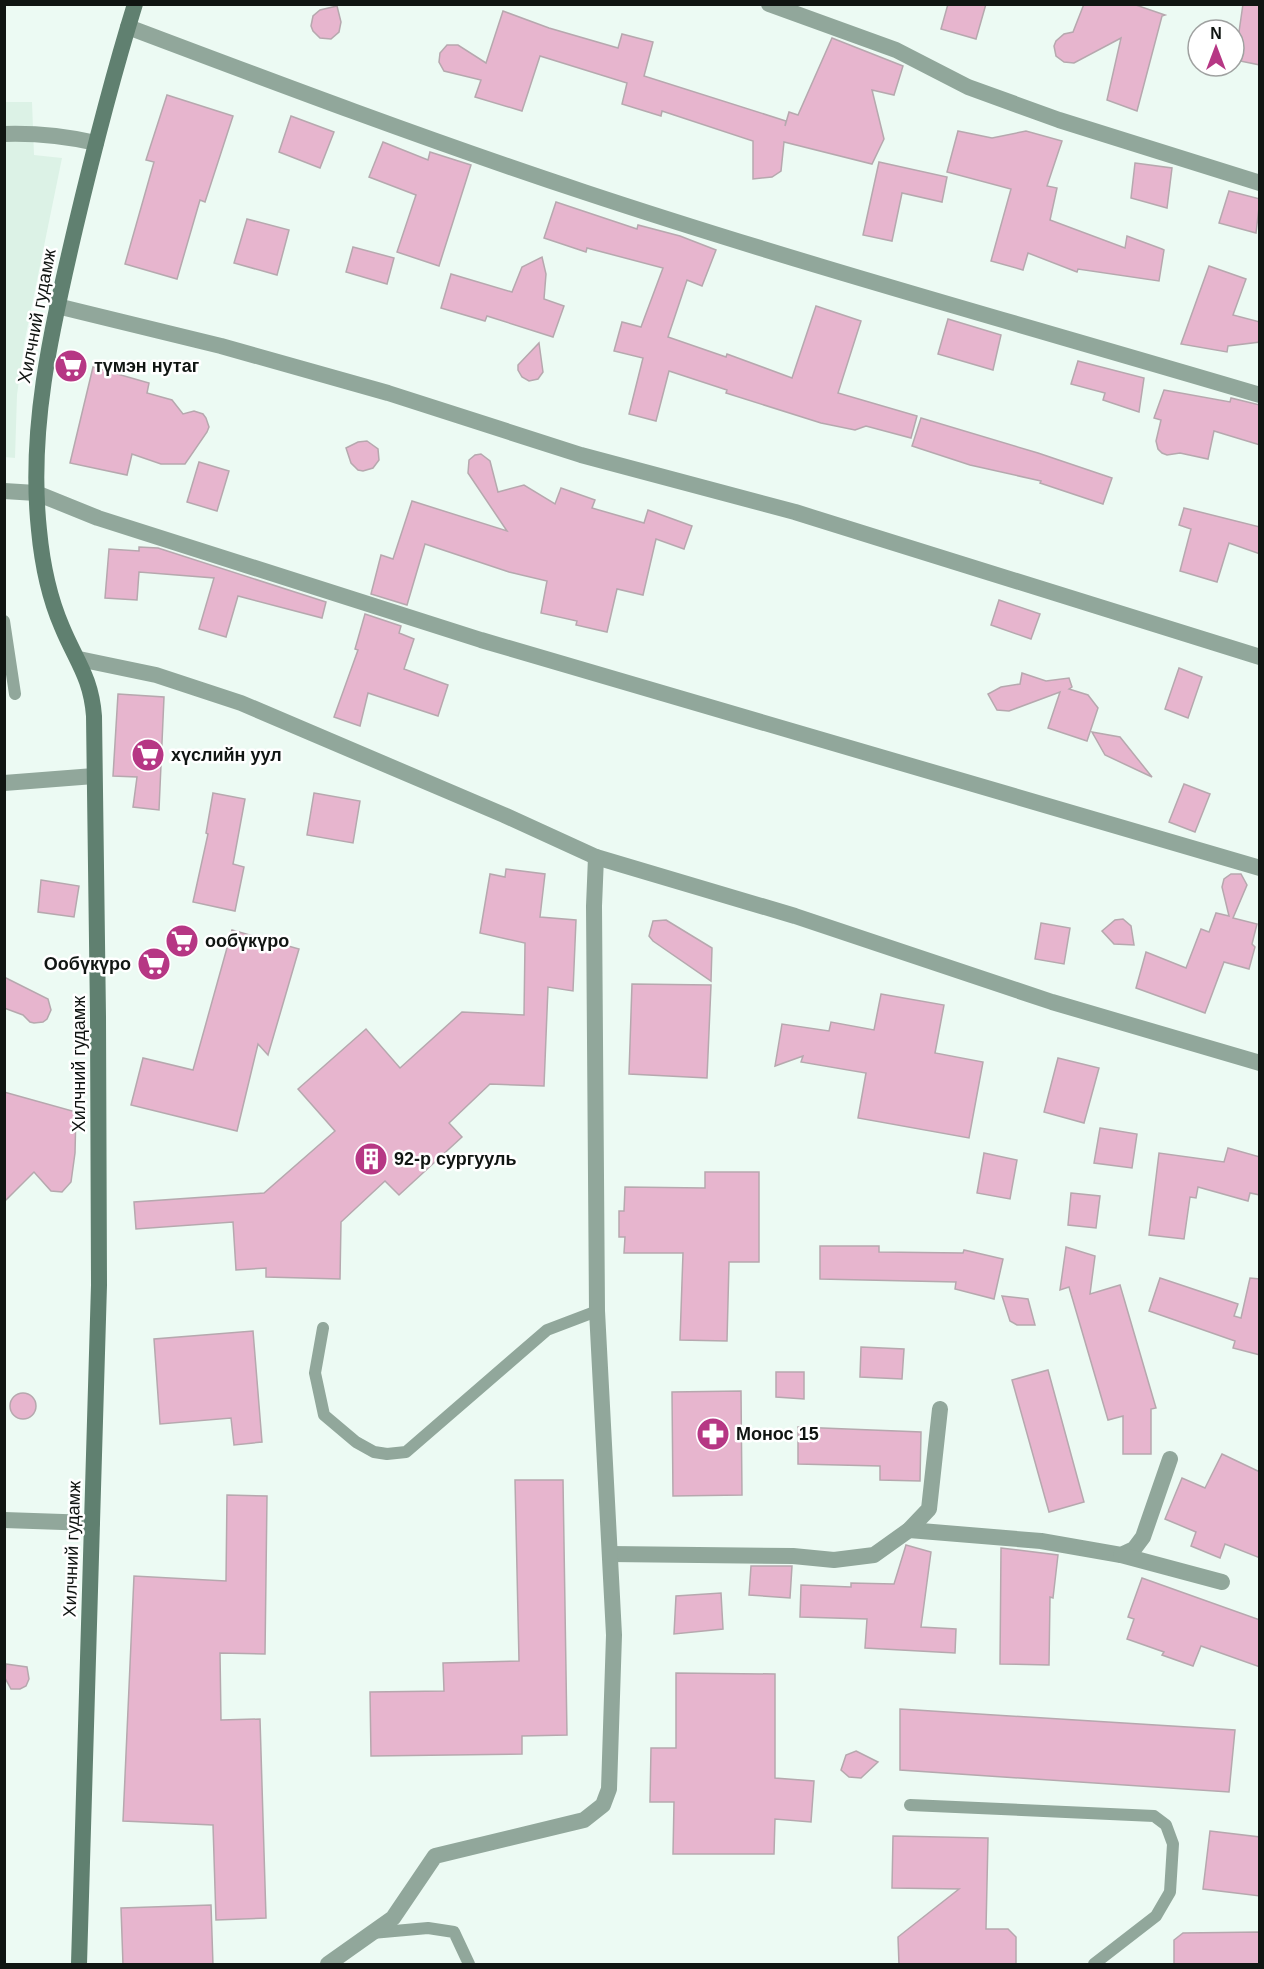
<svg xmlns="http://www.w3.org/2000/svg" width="1264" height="1969" font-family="Arial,sans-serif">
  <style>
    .built { fill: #dcf2e6 }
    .building { fill: #e7b5ce; stroke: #b6a8ae; stroke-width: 1.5 }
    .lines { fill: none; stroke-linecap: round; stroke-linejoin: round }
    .service { stroke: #91a79b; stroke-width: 12 }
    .minor { stroke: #91a79b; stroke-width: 16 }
    .secondary { stroke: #608070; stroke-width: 16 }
    .labels { text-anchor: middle; stroke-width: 5; stroke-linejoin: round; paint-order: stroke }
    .street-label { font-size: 18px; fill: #101512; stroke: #fff }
    .poi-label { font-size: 18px; font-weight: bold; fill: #101512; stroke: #fff; text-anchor: start }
  </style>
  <rect width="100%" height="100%" fill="#ecfaf3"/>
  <polygon class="built" points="4,102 32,102 34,155 62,158 24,344 17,395 15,458 4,457"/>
  <g class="building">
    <polygon points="948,4 986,4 976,39 941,29"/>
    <polygon points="1084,4 1133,4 1165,15 1162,16 1137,111 1107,100 1121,38 1074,63 1064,62 1056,56 1054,46 1056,41 1064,34 1073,32"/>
    <polygon points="1243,4 1260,4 1260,65 1235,60"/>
    <polygon points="337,6 341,22 339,32 331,39 320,38 313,31 311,26 313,16 320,10"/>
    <polygon points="503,11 549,28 618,48 622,34 653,42 644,76 786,121 785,126 789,112 798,115 832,38 903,66 894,95 872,90 884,139 872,164 784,142 781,171 772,177 753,179 753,141 662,111 661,116 622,104 627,83 540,56 522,111 475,97 481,80 444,71 439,62 440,53 447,45 458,45 486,63"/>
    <polygon points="167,95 233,116 205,202 200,200 177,279 125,264 154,162 146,160"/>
    <polygon points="291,116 334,132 320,168 279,152"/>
    <polygon points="958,131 992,138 1026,131 1062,141 1047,186 1057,188 1050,220 1125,248 1127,236 1162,249 1164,250 1159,281 1078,269 1077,272 1028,253 1023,270 991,261 1011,189 947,172"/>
    <polygon points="383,142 428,160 430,152 471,165 439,266 397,252 416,195 369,177"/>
    <polygon points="879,162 947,177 942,202 902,193 892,241 863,235"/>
    <polygon points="1135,163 1172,168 1167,208 1131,198"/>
    <polygon points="1229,191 1260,199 1256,233 1219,223"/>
    <polygon points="556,202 637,229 638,225 680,236 716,250 702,286 687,280 668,337 726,357 727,354 792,378 816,306 861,321 838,393 917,416 911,438 866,426 855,430 821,423 726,393 727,390 669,371 656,421 629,414 643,358 614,351 622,322 641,327 663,268 587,248 586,252 544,238"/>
    <polygon points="247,219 289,230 277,275 234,263"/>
    <polygon points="353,247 394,258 387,284 346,272"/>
    <polygon points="542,257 546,274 544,299 564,306 553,337 487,316 485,321 441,308 451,274 512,292 522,267"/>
    <polygon points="1209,266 1246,279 1233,315 1260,322 1260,342 1228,346 1227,352 1181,344"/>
    <polygon points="948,319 1001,335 993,370 938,354"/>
    <polygon points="539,343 543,372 538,379 529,381 522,377 518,370 518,365"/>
    <polygon points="1078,361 1144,378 1139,412 1103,400 1105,393 1071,384"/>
    <polygon points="93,367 149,383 147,393 172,400 183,414 194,411 203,414 206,418 209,427 207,432 185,464 161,464 132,454 127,475 70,463"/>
    <polygon points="1164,390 1230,402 1231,398 1260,405 1260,445 1214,431 1208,459 1180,453 1167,455 1162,453 1158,449 1156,441 1161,420 1154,418"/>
    <polygon points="921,418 1038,453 1112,478 1103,504 1040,483 1041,481 970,465 912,446"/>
    <polygon points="367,441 378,449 379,460 373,468 363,471 358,470 351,463 346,448 358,442"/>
    <polygon points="481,454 490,461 498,492 524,485 555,504 561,488 595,500 592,508 644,523 648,510 692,526 684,549 656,539 643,595 617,589 607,632 576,625 577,621 541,613 547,581 509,572 425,544 407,605 371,594 381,555 393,559 412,501 507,531 468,473 469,460 475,455"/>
    <polygon points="199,462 229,471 217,511 187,502"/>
    <polygon points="1184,508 1260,527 1260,554 1229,543 1217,582 1180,571 1191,529 1179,525"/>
    <polygon points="139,547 158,548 326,602 322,618 238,596 226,637 199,629 214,578 139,572 137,600 105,598 109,549 139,551"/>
    <polygon points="999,600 1040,614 1031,639 991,625"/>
    <polygon points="365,614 401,626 399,633 414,639 404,669 448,685 438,716 368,693 360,726 334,717 358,650 355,649"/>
    <polygon points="1179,668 1202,677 1188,718 1165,709"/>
    <polygon points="1022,673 1046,681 1069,678 1072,687 1069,689 1088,695 1098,708 1087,741 1048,728 1060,692 1009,711 997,710 988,694 1001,687 1020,684"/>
    <polygon points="118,694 164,697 159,810 133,807 137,777 113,776"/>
    <polygon points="1092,732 1120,737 1152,777 1105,755"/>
    <polygon points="1184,784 1210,794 1195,832 1169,822"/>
    <polygon points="213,793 245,799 233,864 244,867 235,911 193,902 208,834 206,833"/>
    <polygon points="314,793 360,801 353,843 307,835"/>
    <polygon points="506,869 545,874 540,917 576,920 573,991 548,987 544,1086 490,1084 449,1123 462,1137 399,1195 385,1181 341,1222 340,1279 266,1277 266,1268 236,1270 233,1222 136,1229 134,1202 264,1193 335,1131 298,1089 366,1029 400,1068 462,1012 524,1015 525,943 480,933 490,874 505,877"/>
    <polygon points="1231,874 1241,874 1247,885 1233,918 1257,924 1252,944 1255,947 1249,969 1224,962 1205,1013 1136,988 1146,952 1186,968 1201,929 1209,932 1216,913 1229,916 1222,887 1224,879"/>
    <polygon points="41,880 79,886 74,917 38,912"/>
    <polygon points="1123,919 1131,926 1134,945 1114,944 1102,931 1115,920"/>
    <polygon points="666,920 712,948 711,981 653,941 649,936 653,921"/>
    <polygon points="1041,923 1070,928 1064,964 1035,959"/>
    <polygon points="232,930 299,949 268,1055 258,1044 237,1131 131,1105 143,1058 193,1070"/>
    <polygon points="4,977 48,999 51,1010 47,1019 43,1022 34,1023 30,1022 23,1015 4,1008"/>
    <polygon points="632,984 711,985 707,1078 629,1074"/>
    <polygon points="881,994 944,1005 935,1053 983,1062 969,1138 858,1118 866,1073 801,1062 803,1056 775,1066 782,1024 829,1031 831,1022 874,1030"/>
    <polygon points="1058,1058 1099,1068 1084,1123 1044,1112"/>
    <polygon points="4,1092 76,1112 75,1153 71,1182 62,1192 51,1191 34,1172 4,1202"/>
    <polygon points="1100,1128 1137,1134 1132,1168 1094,1163"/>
    <polygon points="1228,1148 1260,1157 1260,1195 1250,1193 1248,1201 1198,1187 1196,1198 1190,1197 1184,1239 1149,1235 1159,1153 1224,1162"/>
    <polygon points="984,1153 1017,1160 1010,1199 977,1193"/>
    <polygon points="705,1172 759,1172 759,1262 729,1262 727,1341 680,1340 683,1253 624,1253 625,1237 619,1237 619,1211 624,1211 625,1187 705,1188"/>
    <polygon points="1071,1193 1100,1196 1096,1228 1068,1225"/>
    <polygon points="820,1246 879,1246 879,1252 963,1253 964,1250 1003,1259 994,1299 955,1289 956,1282 820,1279"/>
    <polygon points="1066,1247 1095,1256 1090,1294 1120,1285 1156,1408 1151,1409 1151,1454 1123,1454 1123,1416 1108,1420 1069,1287 1060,1290"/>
    <polygon points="1160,1278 1238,1304 1234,1316 1241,1318 1250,1278 1260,1279 1260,1355 1233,1348 1235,1341 1149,1311"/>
    <polygon points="1002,1296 1028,1299 1035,1325 1017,1325 1010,1321"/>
    <polygon points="253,1331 262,1442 234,1445 231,1418 160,1424 154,1339"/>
    <polygon points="861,1347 904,1349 902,1379 860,1377"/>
    <polygon points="1048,1370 1084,1502 1049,1512 1012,1380"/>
    <polygon points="776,1372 804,1372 804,1399 776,1397"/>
    <polygon points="741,1391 742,1495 673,1496 672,1392"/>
    <circle cx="23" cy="1406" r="13"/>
    <polygon points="798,1427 921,1432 920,1481 880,1480 880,1466 798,1464"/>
    <polygon points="1222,1454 1260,1472 1260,1558 1225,1544 1220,1558 1191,1546 1196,1532 1165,1519 1182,1478 1205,1488"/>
    <polygon points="515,1480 563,1480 567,1735 522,1736 522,1754 371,1756 370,1692 444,1691 443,1663 519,1661"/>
    <polygon points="227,1495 267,1496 265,1654 220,1653 221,1720 260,1719 266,1918 216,1920 213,1825 123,1821 134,1576 226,1581"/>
    <polygon points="906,1545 931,1552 921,1627 956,1629 955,1653 865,1648 867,1619 800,1617 801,1585 851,1587 851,1583 894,1584"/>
    <polygon points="1001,1548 1058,1555 1053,1598 1050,1597 1049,1665 1000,1664"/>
    <polygon points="751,1566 792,1566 790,1598 749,1595"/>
    <polygon points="1142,1578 1260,1620 1260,1667 1201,1646 1193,1666 1162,1655 1164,1652 1127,1639 1134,1619 1128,1617"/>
    <polygon points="721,1593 723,1629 674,1634 676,1596"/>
    <polygon points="6,1664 27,1667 29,1679 26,1686 20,1689 11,1689 5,1678"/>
    <polygon points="676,1673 775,1674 775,1778 814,1781 811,1822 775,1819 774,1854 673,1854 674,1802 650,1802 651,1748 676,1748"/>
    <polygon points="900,1709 1235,1730 1229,1792 900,1770"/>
    <polygon points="856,1751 878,1762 861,1778 849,1777 841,1770 846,1755"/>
    <polygon points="1210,1831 1260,1837 1260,1896 1203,1889"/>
    <polygon points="893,1836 988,1838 986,1929 1008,1929 1016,1937 1016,1965 899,1965 898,1937 959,1889 892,1888"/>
    <polygon points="211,1905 213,1965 123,1965 121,1908"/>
    <polygon points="1260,1932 1260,1965 1174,1965 1174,1940 1183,1933"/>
  </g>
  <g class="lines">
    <g class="service">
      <polyline points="4,621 15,694"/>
      <polyline points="323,1328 315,1373 324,1415 356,1442 374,1452 387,1454 406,1452 547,1330 597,1311"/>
      <polyline points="910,1805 1154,1816 1166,1825 1173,1844 1170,1892 1156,1916 1094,1964"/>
      <polyline points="372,1933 428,1928 454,1932 469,1964"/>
    </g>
    <g class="minor">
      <polyline points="769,4 896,50 968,87 1059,120 1260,183"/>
      <path d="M128,27c151,57 302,114 456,165 223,74 450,136 676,203"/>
      <path d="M4,134c32,-1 61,2 92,9"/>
      <polyline points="57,306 221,346 388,393 581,455 795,512 1260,657"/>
      <polyline points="4,491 36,493 98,518 481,640 1260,868"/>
      <polyline points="79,659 156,675 241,703 504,815 596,857 795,916 1052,1002 1260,1063"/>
      <polyline points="4,783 94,776"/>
      <polyline points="4,1520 92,1523"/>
      <polyline points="909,1530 1041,1541 1121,1555 1134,1549 1143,1537 1170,1459"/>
      <polyline points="610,1554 793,1556 834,1560 874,1555 909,1530 929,1509 940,1409"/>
      <polyline points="1121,1555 1222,1582"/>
      <polyline points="328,1964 393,1918 435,1856 584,1820 603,1805 609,1789 614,1635 597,1311 594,906 596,857"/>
    </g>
    <path class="secondary" d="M79,1964l20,-679 -1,-269 -4,-300c-3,-39 -18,-55 -32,-89 -13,-30 -20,-65 -23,-97 -11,-103 13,-202 36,-301 18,-76 37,-151 60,-225"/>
  </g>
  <defs>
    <g id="supermarket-disc" transform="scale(1.725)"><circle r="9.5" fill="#b63784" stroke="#fff"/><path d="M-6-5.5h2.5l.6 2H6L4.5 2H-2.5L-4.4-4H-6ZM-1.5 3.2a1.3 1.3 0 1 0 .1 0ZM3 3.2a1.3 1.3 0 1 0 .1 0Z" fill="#fff"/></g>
    <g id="building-disc" transform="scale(1.725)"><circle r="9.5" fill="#b63784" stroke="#fff"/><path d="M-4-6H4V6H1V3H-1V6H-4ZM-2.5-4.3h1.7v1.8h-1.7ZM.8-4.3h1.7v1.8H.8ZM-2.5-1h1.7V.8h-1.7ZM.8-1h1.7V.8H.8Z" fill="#fff"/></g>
    <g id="pharmacy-disc" transform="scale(1.725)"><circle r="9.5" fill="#b63784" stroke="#fff"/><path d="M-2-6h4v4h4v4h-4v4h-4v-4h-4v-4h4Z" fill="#fff"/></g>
  </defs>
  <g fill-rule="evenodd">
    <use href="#supermarket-disc" x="71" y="366"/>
    <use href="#supermarket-disc" x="148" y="755"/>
    <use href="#supermarket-disc" x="182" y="941"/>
    <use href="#supermarket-disc" x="154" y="964"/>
    <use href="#building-disc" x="371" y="1159"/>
    <use href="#pharmacy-disc" x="713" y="1434"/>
  </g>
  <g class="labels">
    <g class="street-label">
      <text transform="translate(37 316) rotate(-79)" y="6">Хилчний гудамж</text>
      <text transform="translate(79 1064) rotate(-90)" y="6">Хилчний гудамж</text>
      <text transform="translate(72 1549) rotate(-88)" y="6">Хилчний гудамж</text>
    </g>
    <g class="poi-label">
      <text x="94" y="372">түмэн нутаг</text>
      <text x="171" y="761">хүслийн уул</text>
      <text x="205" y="947">ообүкүро</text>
      <text x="131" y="970" text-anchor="end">Ообүкүро</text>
      <text x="394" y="1165">92-р сургууль</text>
      <text x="736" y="1440">Монос 15</text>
    </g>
  </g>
  <rect width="1264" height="1969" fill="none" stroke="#101512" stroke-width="12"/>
  <g transform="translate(1216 48)"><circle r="28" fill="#ffffff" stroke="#9fa1a0" stroke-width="1.5"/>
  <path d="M0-4.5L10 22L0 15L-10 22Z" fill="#b63784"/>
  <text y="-9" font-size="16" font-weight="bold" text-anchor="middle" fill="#101512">N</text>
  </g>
</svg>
